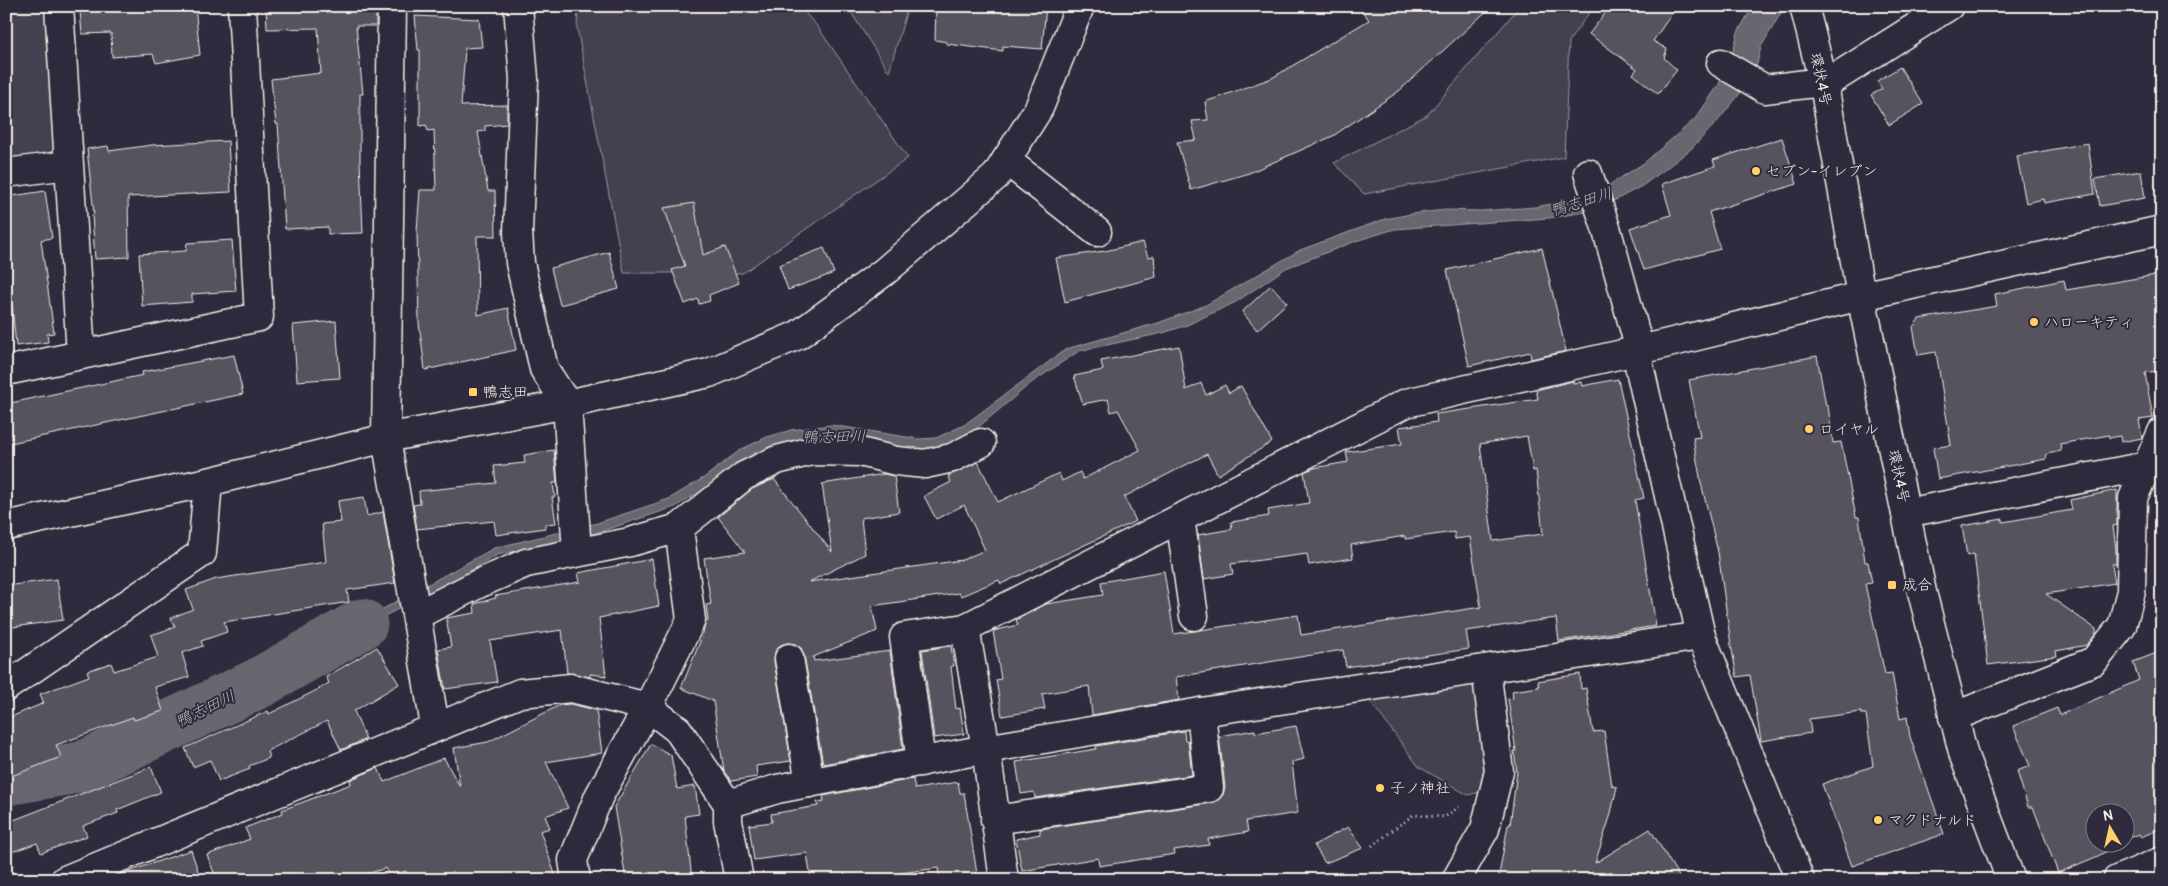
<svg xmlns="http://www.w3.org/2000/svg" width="2168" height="886" font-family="Pangolin,'Klee One',sans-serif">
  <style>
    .green { fill: #454050; stroke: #9c989c }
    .water { fill: #6a6670; stroke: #a19ea0 }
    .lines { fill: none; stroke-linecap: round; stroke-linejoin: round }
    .river { stroke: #6a6670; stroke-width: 51 }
    .building { fill: #56525f; stroke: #f4f1e8; fill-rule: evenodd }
    .minor-casing { stroke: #f4f1e8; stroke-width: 31 }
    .major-casing { stroke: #f4f1e8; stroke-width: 31 }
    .path { stroke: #f4f1e8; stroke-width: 3; stroke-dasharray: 1 4; stroke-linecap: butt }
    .minor { stroke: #2f2a3d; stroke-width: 28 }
    .major { stroke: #2f2a3d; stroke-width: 28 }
    .poi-dot { fill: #ffd166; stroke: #2f2a3d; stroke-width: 2 }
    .labels { text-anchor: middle; stroke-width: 4; stroke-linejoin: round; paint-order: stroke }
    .street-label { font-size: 15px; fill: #f4f1e8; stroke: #2f2a3d }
    .poi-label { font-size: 15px; fill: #f4f1e8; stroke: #2f2a3d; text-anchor: start }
    .water-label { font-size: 16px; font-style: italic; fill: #b6b2b2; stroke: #2f2a3d }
  </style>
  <rect width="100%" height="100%" fill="#2f2a3d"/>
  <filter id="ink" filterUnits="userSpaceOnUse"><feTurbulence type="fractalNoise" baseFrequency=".02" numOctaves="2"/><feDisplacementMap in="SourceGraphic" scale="10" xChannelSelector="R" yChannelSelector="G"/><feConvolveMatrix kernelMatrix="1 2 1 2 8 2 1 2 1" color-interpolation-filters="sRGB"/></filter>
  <g filter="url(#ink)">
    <g class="green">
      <polygon points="6,6 51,6 68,165 6,173"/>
      <polygon points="578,6 799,6 817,26 908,158 743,273 624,273 577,28"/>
      <polygon points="847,6 908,6 889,72"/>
      <polygon points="1520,6 1594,6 1569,41 1564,157 1364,194 1334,163 1427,115"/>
      <polygon points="1475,682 1485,762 1480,792 1468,795 1419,767 1370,701"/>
    </g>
    <polygon class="water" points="1753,6 1785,6 1761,47 1757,64 1738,96 1717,122 1691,149 1664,170 1642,186 1608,204 1586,212 1549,218 1395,229 1359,240 1286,268 1236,302 1187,325 1163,333 1079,351 1031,383 969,435 950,444 924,451 850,437 805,438 754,453 719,480 675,507 581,538 497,555 449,584 350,633 303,661 299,655 494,548 594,524 669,499 705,477 740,450 767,437 791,430 831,425 919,439 936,438 964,425 1066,349 1158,323 1206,305 1300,250 1385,219 1411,214 1445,210 1480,211 1535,207 1580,199 1603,189 1644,163 1695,119 1718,86 1730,62 1738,32"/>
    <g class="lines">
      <polyline class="river" points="6,780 82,767 259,683 362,624"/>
    </g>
    <g class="building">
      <polygon points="146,6 195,6 200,55 156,63 153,54 112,57 111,33 82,34 80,11"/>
      <polygon points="266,6 376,6 376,26 356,26 363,94 360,94 360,161 363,233 328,234 328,227 285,229 278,124 276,124 271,79 321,73 318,28 267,29"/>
      <polygon points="936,6 1046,6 1042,49 1003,46 1003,51 947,44 947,42 935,40"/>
      <polygon points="1359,6 1492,6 1399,91 1333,136 1249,173 1191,190 1177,142 1196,140 1192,121 1208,120 1205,102 1272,78 1369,20"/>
      <polygon points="1623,6 1677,6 1653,41 1667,49 1664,58 1677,70 1658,94 1633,74 1637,69 1589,34 1610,7 1621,9"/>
      <polygon points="415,16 479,19 482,47 465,48 461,106 507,105 507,124 485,126 485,131 478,132 488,191 495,191 496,236 477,236 478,315 508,308 516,350 425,370 419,323 417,231 420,190 436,190 434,130 428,131 426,125 420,126 420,50 418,50"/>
      <polygon points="1900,67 1923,104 1889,125 1871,95 1882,89 1877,81"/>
      <polygon points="1782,138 1797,184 1709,212 1720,249 1644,270 1630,228 1671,215 1662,184 1715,166 1713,160"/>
      <polygon points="228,141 231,192 128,197 129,257 95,259 92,215 94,214 87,149 108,146 109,151 152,145"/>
      <polygon points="2088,143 2095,194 2044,203 2043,199 2026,203 2017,156"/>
      <polygon points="2141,171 2145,198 2100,206 2095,179"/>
      <polygon points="45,191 52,238 41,240 54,333 47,334 48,342 16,346 12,306 8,306 6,294 6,197"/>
      <polygon points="694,203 703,255 725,247 739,283 709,295 710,301 699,304 698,299 685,304 672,270 685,266 664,208"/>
      <polygon points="232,240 236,291 192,294 192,302 142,306 139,254 186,251 187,243"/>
      <polygon points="1143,242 1148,257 1154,256 1156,277 1065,302 1056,258 1105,251"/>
      <polygon points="824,248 834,273 788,290 779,265"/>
      <polygon points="1542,248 1566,351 1531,359 1530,352 1469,366 1447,270"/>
      <polygon points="609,252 619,289 560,305 551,268"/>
      <polygon points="2162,274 2162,370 2145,373 2153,418 2139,420 2142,438 2121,442 2120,436 2109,438 2109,435 2060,444 2061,451 2047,454 2046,459 1938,479 1933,448 1951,445 1936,352 1918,355 1913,327 1919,319 1997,306 1995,294 2064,280 2066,290"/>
      <polygon points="1271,285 1287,303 1257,330 1242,312"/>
      <polygon points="336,321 340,378 297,381 293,325"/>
      <polygon points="1179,346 1186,390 1201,383 1206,395 1225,385 1229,393 1241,386 1272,442 1218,475 1207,454 1124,497 1136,521 1001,584 999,580 961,596 959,593 872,606 877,631 813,657 814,661 890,651 903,749 823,764 804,655 801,648 795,644 787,643 779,646 775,652 774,661 791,761 756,766 757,777 731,781 724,771 713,701 681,688 702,637 706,621 708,621 706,605 711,604 704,558 745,552 718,517 752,489 774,479 832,552 822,484 884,474 894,476 899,512 861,518 865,554 809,582 962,560 985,550 964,505 936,519 924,496 951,482 948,476 978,462 998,502 1059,473 1062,481 1080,472 1083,479 1140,450 1118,410 1111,412 1108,399 1083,404 1074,376 1103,370 1101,361"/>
      <polygon points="234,355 243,394 6,444 6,404 143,375 142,372"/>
      <polygon points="1817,356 1826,406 1828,406 1833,443 1841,442 1856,517 1859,517 1865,562 1868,562 1872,583 1865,584 1885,674 1892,673 1900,719 1907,717 1910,737 1944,834 1852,866 1822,784 1873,766 1866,714 1861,714 1861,712 1809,719 1811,733 1761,741 1750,675 1737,677 1731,645 1718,552 1701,483 1693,438 1700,437 1689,380"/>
      <path d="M1618,379l26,119 -9,2 21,126 -97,15 -3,-23 -90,13 3,18 -123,18 -3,-17 -167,27 3,23 -87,15 -3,-29 -47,8 3,15 -43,7 -6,-36 5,-1 -8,-48 25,-6 -2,-5 30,-16 57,-9 -2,-13 63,-11 10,63 124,-19 3,20 180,-28 -11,-70 -15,2 -1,-7 -49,7v-3l-54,9 2,13 -44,7 -2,-11 -76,10 2,10 -29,5 -6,-44 34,-6 -1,-7 38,-6 -1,-6 41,-7 -5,-31 10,-4 34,-6 -2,-10 56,-8 -3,-17 38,-5 -1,-8 102,-15 -2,-9 37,-9v2l8,-1 1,4zM1527,436l6,35 3,-1 7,64 -50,7 -13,-97z"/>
      <polygon points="554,450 557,483 553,483 555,497 552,497 556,523 545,524 545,528 496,535 494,521 417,529 413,505 420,504 419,491 496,483 494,466 525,463 524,455"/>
      <polygon points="2117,490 2117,525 2113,526 2116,549 2116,564 2112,564 2115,583 2046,594 2096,629 2096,634 2087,645 2056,651 2057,656 1988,665 1974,554 1967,556 1962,526 2003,519 2003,522 2072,510 2070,500"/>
      <polygon points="364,497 367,516 383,512 395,583 347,590 349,602 224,622 227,632 201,641 203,646 182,653 189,677 155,687 163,711 134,720 133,717 56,745 61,757 6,778 6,719 44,703 40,694 89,676 87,671 111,663 114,671 158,657 151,635 175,627 171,618 193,609 186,590 216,579 326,562 322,524 341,522 338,501"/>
      <polygon points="652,559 659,606 599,618 606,676 590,674 590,677 567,673 562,630 490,641 497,682 445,689 438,649 451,647 446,618 475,613 474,604 496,598 495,596 580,582 578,573"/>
      <polygon points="57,579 63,620 6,628 6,586"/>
      <polygon points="951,646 954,666 951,666 956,709 960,708 964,734 934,738 922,650"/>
      <polygon points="377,647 399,684 354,711 366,739 341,750 327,721 267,751 269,758 249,766 250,769 219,781 210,760 193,767 185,748 268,711 269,714 317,690 329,683 326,677"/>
      <polygon points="2162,651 2162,828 2141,837 2139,834 2126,840 2126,814 2096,814 2096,844 2119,844 2098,856 2058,873 2033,807 2028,807 2017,771 2030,766 2013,726 2057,708 2060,715 2139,680 2133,662"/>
      <polygon points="1580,674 1581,689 1586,688 1593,732 1604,731 1612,786 1617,787 1610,817 1595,863 1650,829 1681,880 1498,880 1508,825 1510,825 1517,772 1514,751 1516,751 1508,699 1513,698 1512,691 1539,687 1538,681"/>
      <polygon points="570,704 596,710 602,753 546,762 568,808 545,816 550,828 540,831 557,880 407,880 406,871 388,876 386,868 348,880 217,880 207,855 250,839 245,828 283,813 282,810 351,784 350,780 354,778 378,768 384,782 444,758 460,787 454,748 488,742 560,705"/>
      <polygon points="1296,726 1304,759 1292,762 1298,813 1246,821 1248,832 1208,839 1209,845 1174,850 1175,854 1099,866 1098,858 1022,871 1016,839 1040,834 1040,829 1212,803 1223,795 1225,787 1219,736 1255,730 1255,733"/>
      <polygon points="1184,731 1185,741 1188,740 1192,775 1035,798 1034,792 1021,794 1016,762 1096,749 1096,746"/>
      <polygon points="651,744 671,755 677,789 695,786 699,814 685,816 692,880 626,880 614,807"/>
      <polygon points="151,767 161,792 117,810 118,813 83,826 87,836 41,853 37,843 6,854 6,823"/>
      <polygon points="913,779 915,789 958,782 960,793 964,793 978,880 940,880 938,868 848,880 811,880 807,853 754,860 749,825 772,822 771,814 818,806 817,802 824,801 823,796"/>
      <polygon points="1348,827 1363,848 1325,863 1314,845"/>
      <polygon points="191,850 201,880 117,880 116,876"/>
    </g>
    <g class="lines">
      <g class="minor-casing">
        <g id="minor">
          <polyline points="59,6 81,355"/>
          <polyline points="392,6 386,438 435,726"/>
          <polyline points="518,6 524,79 518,232 520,263 544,369 567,404 577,552"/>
          <polyline points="1721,63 1765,89 1823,82"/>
          <polyline points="1824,85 1949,6"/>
          <polyline points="1006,160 1097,232"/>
          <polyline points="6,173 68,165"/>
          <polyline points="1588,173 1607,231 1640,350 1639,365 1701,636 1800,880"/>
          <polyline points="6,371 259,317 242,6"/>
          <polyline points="1906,513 2147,466"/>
          <polyline points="1180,518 1194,616"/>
          <polyline points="6,526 208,482 386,438 567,404 709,373 798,335 884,272 996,176 1039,108 1080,6"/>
          <polyline points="417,615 478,584 526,563 630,542 679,528 744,476 777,460 812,451 860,452 896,461 925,464 952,458 981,443"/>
          <polyline points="789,658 810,783"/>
          <polyline points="6,687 202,553 208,482"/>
          <polyline points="1953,717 2094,661 2122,626 2131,591 2133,498 2162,432"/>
          <polyline points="921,762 904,637 965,628"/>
          <polyline points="728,804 777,789 986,749 1201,712 1701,636"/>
          <polyline points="995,820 1209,788 1201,712"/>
          <polyline points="65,880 520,693 571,688 648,707 678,730 728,804 728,821 739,880"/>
          <polyline points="576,880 573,860 599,796 648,707 691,620 679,528"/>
          <polyline points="1004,880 986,749 965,628 1406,403 1640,350 1861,296 2162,230"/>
          <polyline points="1456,880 1485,829 1499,771 1486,669"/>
          <polyline points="2117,880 2162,861"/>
        </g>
      </g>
      <g class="major-casing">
        <polyline id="major" points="1804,6 1824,85 1861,296 1922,592 1964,756 2011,880"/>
      </g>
      <polyline class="path" points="1372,846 1413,815 1445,817 1461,805"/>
      <use href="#minor" class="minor"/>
      <use href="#major" class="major"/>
    </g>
  </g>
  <g class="poi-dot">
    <circle cx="1756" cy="171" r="5"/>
    <circle cx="2034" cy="322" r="5"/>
    <rect x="468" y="387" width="10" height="10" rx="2.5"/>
    <circle cx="1809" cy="429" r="5"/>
    <rect x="1887" y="580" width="10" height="10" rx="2.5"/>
    <circle cx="1380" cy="788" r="5"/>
    <circle cx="1878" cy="820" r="5"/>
  </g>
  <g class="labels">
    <g class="street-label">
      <text transform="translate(1821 79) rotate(78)" y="5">環状4号</text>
      <text transform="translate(1899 476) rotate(78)" y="5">環状4号</text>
    </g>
    <g class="poi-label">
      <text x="1766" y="176">セブン-イレブン</text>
      <text x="2044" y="327">ハローキティ</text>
      <text x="483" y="397">鴨志田</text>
      <text x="1819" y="434">ロイヤル</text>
      <text x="1902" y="590">成合</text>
      <text x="1390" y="793">子ノ神社</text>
      <text x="1888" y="825">マクドナルド</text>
    </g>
    <g class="water-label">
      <text transform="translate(1581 201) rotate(-17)" y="6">鴨志田川</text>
      <text transform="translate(834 436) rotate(-1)" y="6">鴨志田川</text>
      <text transform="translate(205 708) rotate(-26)" y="6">鴨志田川</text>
    </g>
  </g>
  <rect width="2168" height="886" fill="none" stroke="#2f2a3d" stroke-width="25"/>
  <rect x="12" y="12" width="2143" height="861" fill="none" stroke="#f4f1e8" stroke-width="2" filter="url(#ink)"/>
  <g transform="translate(2110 828) rotate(351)"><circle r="24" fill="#2f2a3d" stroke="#7e7a81"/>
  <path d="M0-4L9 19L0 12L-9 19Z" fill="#ffd166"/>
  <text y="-8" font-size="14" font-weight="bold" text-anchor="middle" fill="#f4f1e8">N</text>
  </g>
</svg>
